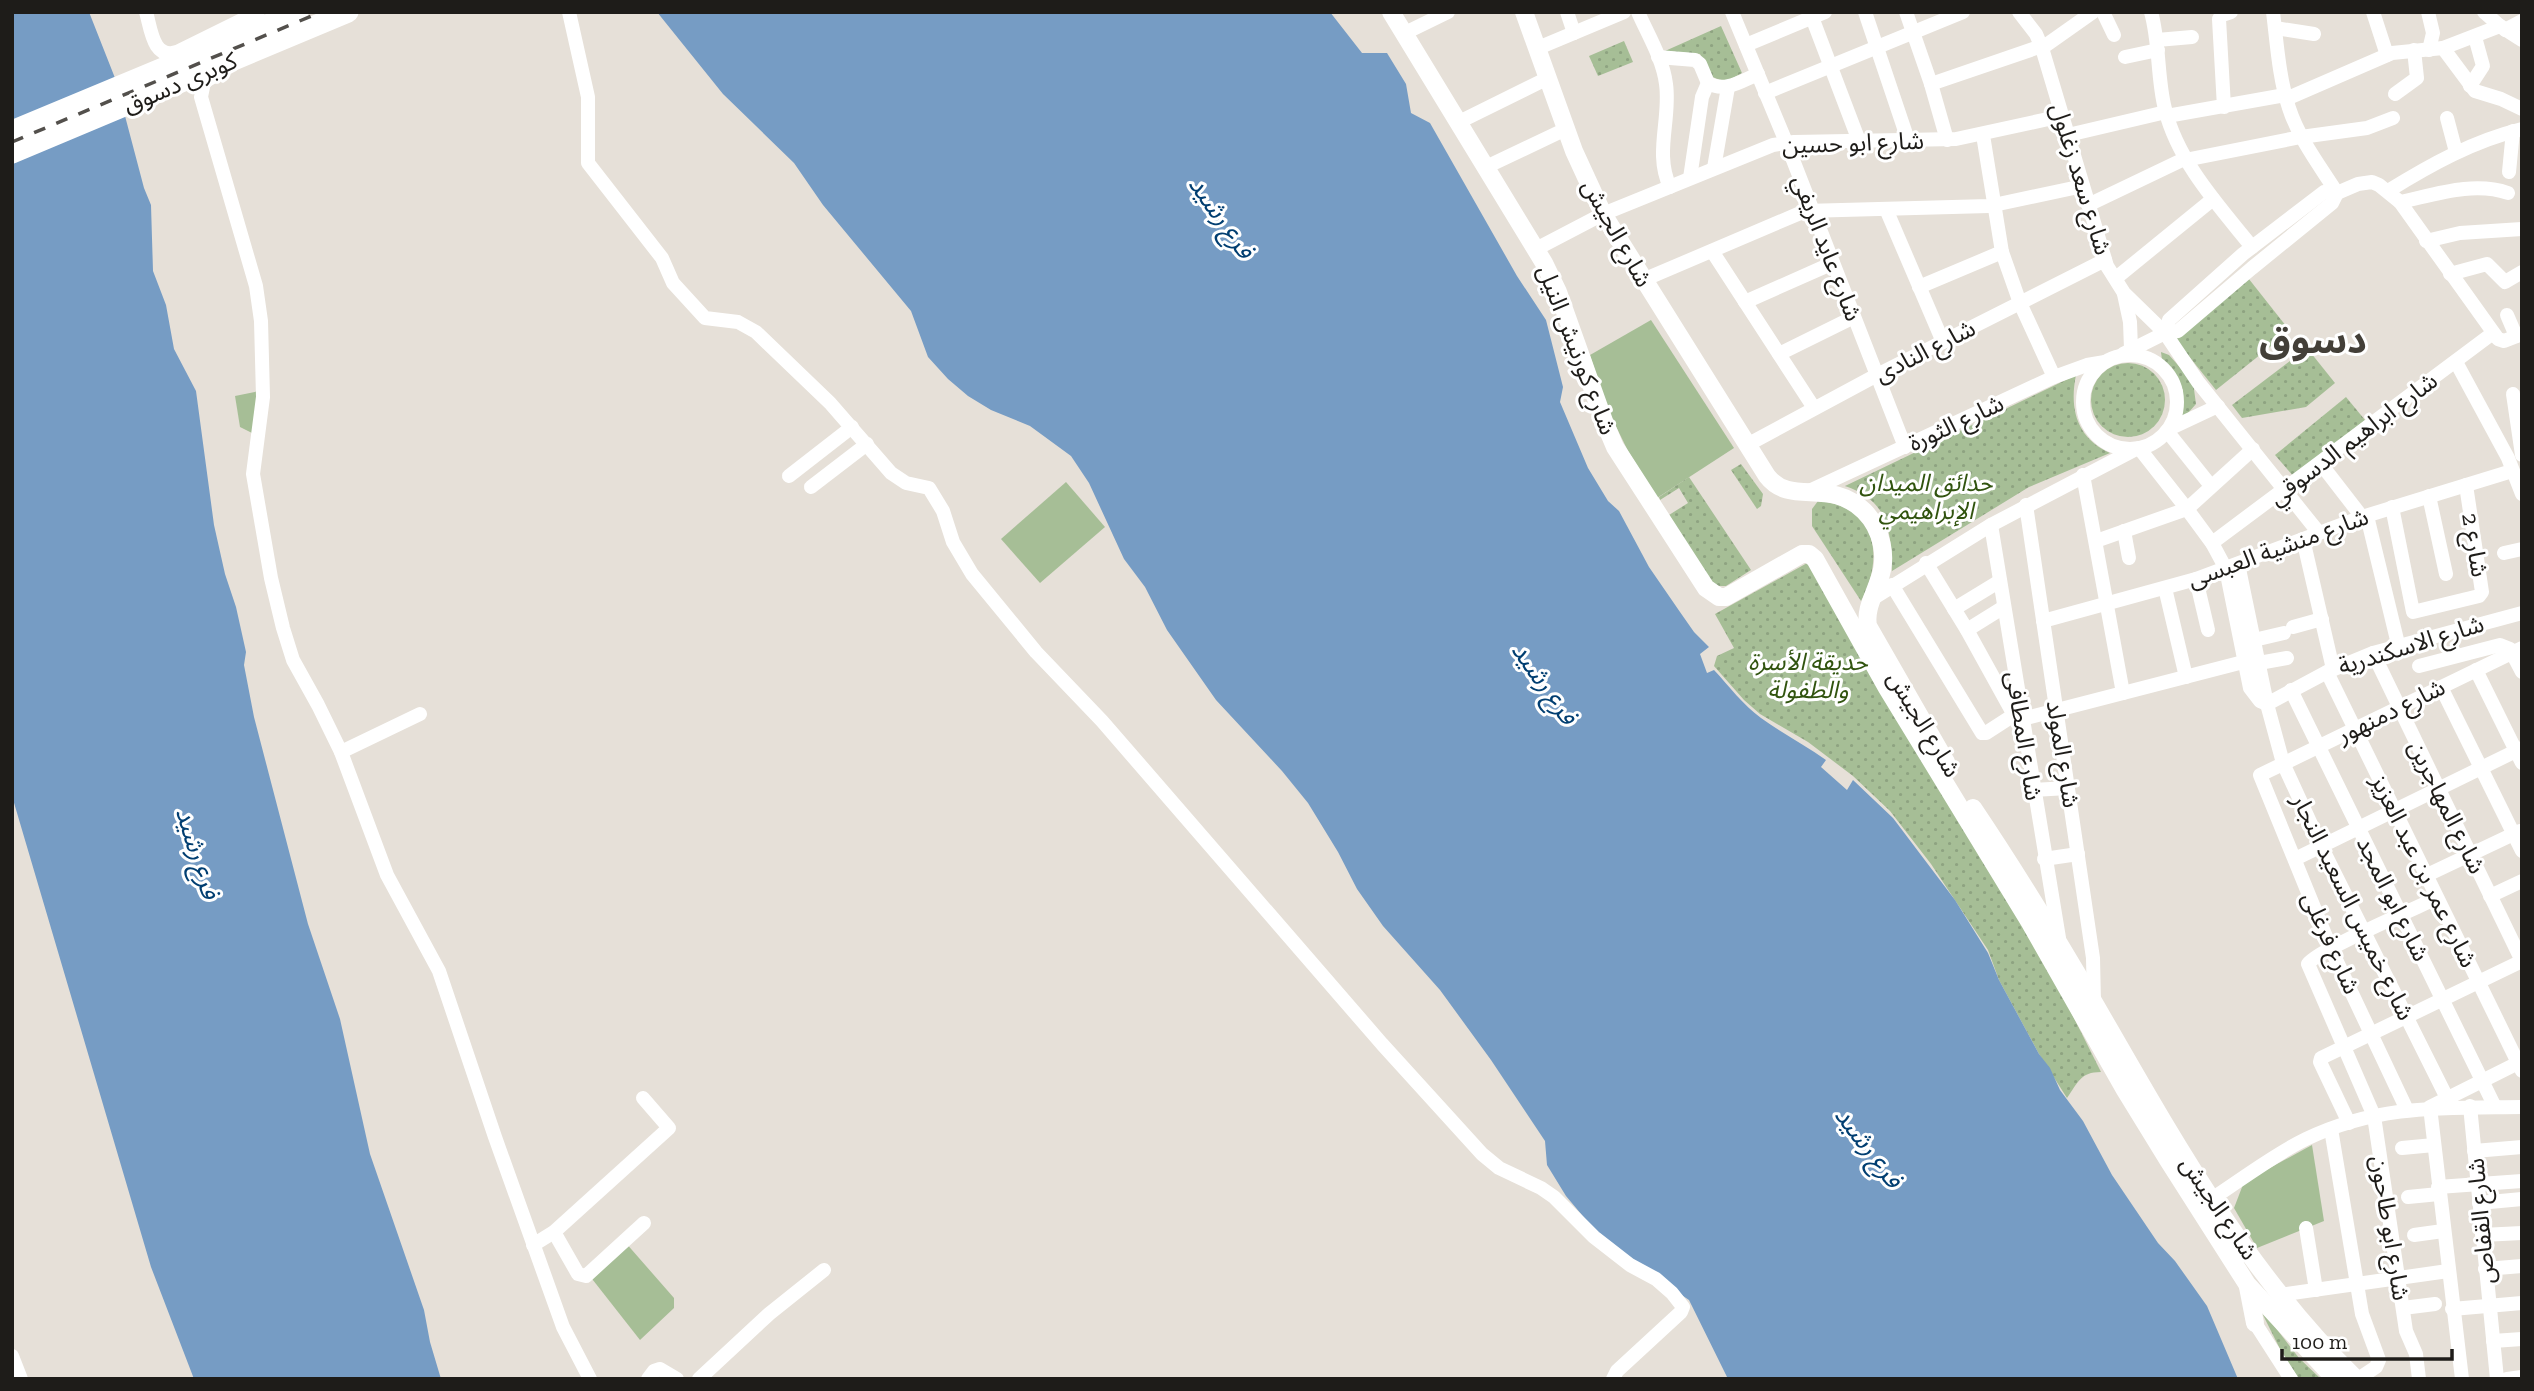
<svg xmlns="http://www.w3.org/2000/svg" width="2534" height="1391" font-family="'Zilla Slab','Noto Sans Arabic',serif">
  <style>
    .grass { fill: #a6be96 }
    .park { fill: url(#park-dots) }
    .water { fill: #769cc4 }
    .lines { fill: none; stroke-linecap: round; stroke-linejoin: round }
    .minor { stroke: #fff; stroke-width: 14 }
    .major { stroke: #fff; stroke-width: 18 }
    .highway { stroke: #fff; stroke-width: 21 }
    .rail { stroke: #53504c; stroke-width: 3.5; stroke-dasharray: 12 12; stroke-linecap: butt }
    .labels { text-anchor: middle; stroke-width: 6; stroke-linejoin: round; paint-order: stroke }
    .street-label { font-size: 24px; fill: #1e1c19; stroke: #fff }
    .park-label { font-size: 24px; font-style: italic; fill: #31540f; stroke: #fff }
    .water-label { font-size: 26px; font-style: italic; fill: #013e71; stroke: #fff }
    .town-label { font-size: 38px; font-weight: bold; fill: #433f38; stroke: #fff }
  </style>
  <defs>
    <pattern id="park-dots" width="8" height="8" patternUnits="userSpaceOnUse" patternTransform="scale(1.75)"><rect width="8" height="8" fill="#a6be96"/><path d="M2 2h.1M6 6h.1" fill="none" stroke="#8ea381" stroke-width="1.8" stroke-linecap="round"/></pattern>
  </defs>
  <rect width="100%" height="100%" fill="#e6e0d8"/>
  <g class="grass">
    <polygon points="1651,320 1734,448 1657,498 1628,451 1607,408 1590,355"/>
    <polygon points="259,391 252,433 240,427 235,396"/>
    <polygon points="1066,482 1105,527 1040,583 1001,539"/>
    <polygon points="2312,1145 2324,1221 2257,1248 2234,1208 2244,1182"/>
    <polygon points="625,1242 674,1298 674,1308 640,1340 589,1275"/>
  </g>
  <g class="park">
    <polygon points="1721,26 1742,73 1725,82 1710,76 1700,54 1665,51"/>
    <polygon points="1624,41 1633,62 1598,76 1589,56"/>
    <polygon points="2245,274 2290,331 2216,390 2171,334"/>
    <polygon points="2307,348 2335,383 2306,407 2242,418 2232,405"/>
    <polygon points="2161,352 2169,355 2193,382 2196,404 2181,421 2183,390 2162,360"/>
    <circle cx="2128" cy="400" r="37"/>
    <path d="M2076,375c-7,34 1,63 34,78l-81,34 -137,84c-1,-40 -3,-70 -47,-85z"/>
    <polygon points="2346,397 2365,420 2294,477 2275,455"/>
    <polygon points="1741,464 1763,494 1761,506 1757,509 1731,470"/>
    <polygon points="1689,477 1751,570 1726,586 1712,586 1669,515 1688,503 1679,488 1660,500 1659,497"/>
    <path d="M1818,501c58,4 67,56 43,100l-49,-75v-17z"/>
    <path d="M1809,562l225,376 67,134c-21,0 -23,11 -34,26l-28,-44 -40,-74 -11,-30 -57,-86 -41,-53 -37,-35 -45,-34 -48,-28 -16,-14 -30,-34 3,-10 17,-8 -19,-34z"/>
    <polygon points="2258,1305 2299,1358 2321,1379 2299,1379 2283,1355"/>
  </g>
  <g class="water">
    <polygon points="12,12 89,12 115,78 144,188 151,205 153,271 166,305 174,349 196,391 214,525 225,574 236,607 246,652 244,665 254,717 308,924 340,1019 370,1154 424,1310 430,1342 441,1379 194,1379 151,1267 12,796"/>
    <path d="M657,12h673l32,41h25l19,31 5,29 19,10 87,153 29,44 17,67 -3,15 28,66 20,33 11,10 30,56 31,45 14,20 15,15 -9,7 7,19 7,-3c15,16 29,35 47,48 21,15 44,27 65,42l-5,7 26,23 6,-10 40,38 62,82 33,53 11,27 40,74 11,14 10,22 23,31 29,54 46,68 17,18 32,45 31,73h-510l-39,-79 -82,-55 -41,-49 -19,-31 -2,-24 -54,-81 -51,-70 -57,-64 -26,-37 -19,-37 -30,-49 -26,-32 -66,-71 -49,-70 -22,-43 -21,-28 -35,-76 -18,-27 -41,-30 -39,-16 -23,-14 -20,-17 -20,-22 -17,-46 -88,-106 -29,-42 -71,-69z"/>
  </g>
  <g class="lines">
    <g class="minor">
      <path d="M146,12c5,17 7,48 31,40l81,-40"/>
      <polyline points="569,12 588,97 588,163 662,258 673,283 705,318 738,322 756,332 830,403 891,473 906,483 929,488 943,511 953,542 972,574 1036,652 1102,721 1382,1044 1482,1154 1499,1168 1541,1188 1554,1197 1594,1237 1630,1265 1656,1279 1672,1293 1683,1307 1681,1312 1617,1371 1613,1379"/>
      <polyline points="1567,12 1574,33"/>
      <path d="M1638,12c10,23 25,47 28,72 5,35 -12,69 4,103"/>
      <polyline points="1732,12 1786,142 1905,447"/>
      <polyline points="1810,12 1859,141"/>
      <polyline points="1865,12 1908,140"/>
      <polyline points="1906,12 1931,84 1947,140"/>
      <polyline points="2019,12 2036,34 2042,48 2107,266 2124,293 2165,333 2198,382 2319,533"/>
      <polyline points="2103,12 2114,35"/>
      <path d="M2151,12c9,32 6,66 14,97 13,53 54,97 87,138"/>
      <path d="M2273,12c4,32 6,66 16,96 10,31 31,58 48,85"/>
      <polyline points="2373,12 2387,55"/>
      <polyline points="2428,12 2433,33 2429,50"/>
      <polyline points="2484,12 2500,26 2522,40"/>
      <polyline points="2275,28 2314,34"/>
      <polyline points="2505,30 2522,21"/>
      <polyline points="1405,33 1448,12"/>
      <polyline points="2157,40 2192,37"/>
      <polyline points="1746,45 1825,12"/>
      <polyline points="1538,48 1624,12"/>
      <polyline points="2042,48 2093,12"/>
      <polyline points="2443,48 2475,91 2501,99 2522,109"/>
      <path d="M1658,57l37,3 5,4 8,19c17,10 33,-2 50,-9"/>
      <polyline points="2125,57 2158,50"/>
      <polyline points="216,75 204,82 201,97 256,286 261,321 263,397 253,474 271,578 283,628 293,660 318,705 341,752 387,875 439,971 495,1137 563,1327 590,1379"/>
      <polyline points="1931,84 2042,46"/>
      <polyline points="2470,86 2483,66 2475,37"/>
      <polyline points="1765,93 1963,12"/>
      <polyline points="2395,94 2417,78 2414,50"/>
      <polyline points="2286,99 2392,53 2443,48 2500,26"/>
      <polyline points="2224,107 2219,19 2222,15 2231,12"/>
      <polyline points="2167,116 2285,95"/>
      <polyline points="2447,118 2456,152"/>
      <polyline points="1459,122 1548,78"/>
      <polyline points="1983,135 2002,252 2020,303 2054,377"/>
      <polyline points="2068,135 2166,112"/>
      <polyline points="1486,167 1566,129"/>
      <polyline points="1714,168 1728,87"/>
      <polyline points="2509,172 2513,131"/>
      <polyline points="1690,178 1702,97 1708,83"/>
      <path d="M2388,191c42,-26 85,-50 134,-62"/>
      <path d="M2400,202c34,-7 73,-21 108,-9"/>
      <polyline points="2088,205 2180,161 2301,137 2367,128 2393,118"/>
      <polyline points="1886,209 1943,342"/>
      <polyline points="2426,241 2460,233 2522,229"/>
      <polyline points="1536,249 1603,214 1773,145 1794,142 1956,139 2062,116"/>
      <polyline points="1712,251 1814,408"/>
      <polyline points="2450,274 2487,264 2505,282 2522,272"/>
      <polyline points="2116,278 2213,199"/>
      <polyline points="1643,280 1805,211 1989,206 2083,186"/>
      <polyline points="1919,287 2002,252"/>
      <polyline points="2124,294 2130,322 2131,349"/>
      <polyline points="1745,302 1833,263"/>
      <polyline points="2507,315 2516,336"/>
      <polyline points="2165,333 2169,320 2243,254 2324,192 2337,193 2358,184 2372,182 2379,185 2400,202 2498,339 2504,341 2522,334"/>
      <polyline points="1779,354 1854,317"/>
      <polyline points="2123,354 2165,333 2178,331 2252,268 2332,203 2337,193"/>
      <circle cx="2130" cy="402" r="47"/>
      <polyline points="2456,362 2508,458 2522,494"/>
      <polyline points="2513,394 2522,455"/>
      <polyline points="2169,429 2218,406"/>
      <polyline points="2167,431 2211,486"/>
      <polyline points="1747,445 1877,375 2105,260"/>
      <polyline points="2139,448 2187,509 2212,543 2226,569 2250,688 2260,701 2267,704 2327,672 2373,653 2522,613"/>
      <polyline points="2321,464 2362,517"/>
      <polyline points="2083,475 2123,693"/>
      <polyline points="789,476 852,427"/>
      <polyline points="811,487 867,444"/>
      <polyline points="1809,491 2054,377 2087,365 2105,362"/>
      <polyline points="2429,496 2446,574"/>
      <polyline points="2026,505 2093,958 2094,1003"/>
      <polyline points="2392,507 2413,612 2479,596 2482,592 2466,485"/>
      <polyline points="2367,516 2398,644"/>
      <polyline points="1991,525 2059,938"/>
      <polyline points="2124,531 2129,558"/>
      <polyline points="2303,539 2333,669"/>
      <polyline points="2096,541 2187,509 2253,449"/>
      <polyline points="2212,543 2493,333"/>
      <polyline points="2504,553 2522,549"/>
      <polyline points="1926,563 1967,630 2014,715"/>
      <polyline points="2238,564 2267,704 2283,763 2321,846 2451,1106"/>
      <polyline points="2196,579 2208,630"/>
      <polyline points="1892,585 1982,733 1986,733 2020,711"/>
      <polyline points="2165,588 2186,677"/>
      <polyline points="1872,599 1991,525 2136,449"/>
      <polyline points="1954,609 2000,581"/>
      <polyline points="2043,621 2196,579 2362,517 2512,471"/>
      <polyline points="2293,627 2322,619"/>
      <polyline points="1967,630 2004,607"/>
      <polyline points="2254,640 2284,633"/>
      <polyline points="2373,653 2522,961"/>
      <polyline points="2259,663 2287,658"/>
      <polyline points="2419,666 2500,645 2510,649 2522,672"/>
      <polyline points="2476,670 2522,763"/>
      <polyline points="2327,672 2522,1071"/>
      <polyline points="2441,687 2522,851"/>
      <polyline points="2291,690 2495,1107"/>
      <polyline points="2022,719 2251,660"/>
      <polyline points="341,752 420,714"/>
      <polyline points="2033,790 2068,788"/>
      <polyline points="2044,859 2078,854"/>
      <polyline points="2295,859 2522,748"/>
      <polyline points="2427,875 2520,831"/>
      <polyline points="2490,896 2522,881"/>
      <polyline points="2470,1106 2497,1379"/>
      <polyline points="2407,1110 2331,949 2260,775 2522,648"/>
      <polyline points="2349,1123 2320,1062 2321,1058 2522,961"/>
      <polyline points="2331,1129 2362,1314 2379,1360 2376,1367 2358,1379"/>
      <polyline points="2402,1148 2434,1145"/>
      <polyline points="2474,1151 2522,1147"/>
      <polyline points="2438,1187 2522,1181"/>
      <polyline points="2408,1197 2439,1194"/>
      <path d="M2210,1200c31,-20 63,-45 96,-61 73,-35 138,-31 216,-32"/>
      <polyline points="2479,1203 2522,1199"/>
      <polyline points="2306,1228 2316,1290"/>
      <polyline points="554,1232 578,1274 586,1276 644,1223"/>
      <polyline points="2414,1235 2443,1231"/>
      <polyline points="2482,1235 2522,1233"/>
      <polyline points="533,1245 554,1232 669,1128 643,1098"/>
      <polyline points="2485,1269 2522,1266"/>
      <polyline points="2279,1295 2448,1271"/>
      <polyline points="2403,1308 2435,1304"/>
      <polyline points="2452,1309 2522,1303"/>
      <polyline points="2255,1323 2291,1379"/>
      <polyline points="2493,1341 2522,1339"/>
      <polyline points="12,1356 21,1379"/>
      <polyline points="648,1379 654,1371 660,1369 677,1379"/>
      <polyline points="699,1379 769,1314 824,1270"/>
      <path d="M2419,1379l-3,-25 -10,-23 -32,-215 -66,-152c8,-13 108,-56 129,-66"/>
      <polyline points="2462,1379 2430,1107 2522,1061"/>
      <polyline points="2507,1379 2522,1377"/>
    </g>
    <g class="major">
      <polyline points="1391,12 1544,263 1558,292 1604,421 1615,447 1706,588 1719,597 1726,597 1802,554 1809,554 1815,559 1887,688 2029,921 2125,1090 2168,1160 2247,1284 2335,1379"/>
      <path d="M1524,12l50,139 29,63 164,262c24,31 62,1 97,35 18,18 24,46 15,69 -5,16 -14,29 -11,46l78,136"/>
      <path d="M1973,808c43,64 84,131 123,198 76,132 150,266 260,373"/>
      <polyline points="2248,1287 2255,1323"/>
    </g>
    <g class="highway">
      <polyline points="12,131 298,12"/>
      <polyline points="12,153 348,12"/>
    </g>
    <polyline class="rail" points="12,142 321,12"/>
  </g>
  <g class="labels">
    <g class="street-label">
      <text transform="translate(180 83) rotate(-23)" y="8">كوبرى دسوق</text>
      <text transform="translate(1853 143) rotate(-2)" y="8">شارع ابو حسين</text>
      <text transform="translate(2081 179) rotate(73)" y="8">شارع سعد زغلول</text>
      <text transform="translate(1617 233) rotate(61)" y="8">شارع الجيش</text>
      <text transform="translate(1827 248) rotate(69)" y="8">شارع عايد الريفي</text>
      <text transform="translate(1577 350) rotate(69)" y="8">شارع كورنيش النيل</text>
      <text transform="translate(1925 351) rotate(-27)" y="8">شارع النادى</text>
      <text transform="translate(1956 423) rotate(-25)" y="8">شارع الثورة</text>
      <text transform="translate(2353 439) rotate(-37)" y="8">شارع ابراهيم الدسوقي</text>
      <text transform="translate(2475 545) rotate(81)" y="8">شارع 2</text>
      <text transform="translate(2278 548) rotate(-20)" y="8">شارع منشية العبسى</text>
      <text transform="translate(2411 645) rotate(-17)" y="8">شارع الاسكندرية</text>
      <text transform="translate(2391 711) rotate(-26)" y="8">شارع دمنهور</text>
      <text transform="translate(1924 724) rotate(59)" y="8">شارع الجيش</text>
      <text transform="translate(2024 736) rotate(81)" y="8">شارع المطافى</text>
      <text transform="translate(2063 754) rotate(81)" y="8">شارع المولد</text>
      <text transform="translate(2447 807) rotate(64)" y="8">شارع المهاجرين</text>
      <text transform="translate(2424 871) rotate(64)" y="8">شارع عمر بن عبد العزيز</text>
      <text transform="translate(2393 899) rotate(64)" y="8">شارع ابو المجد</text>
      <text transform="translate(2353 907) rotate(64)" y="8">شارع خميس السعيد النجار</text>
      <text transform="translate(2331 943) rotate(66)" y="8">شارع فرغلى</text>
      <text transform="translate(2219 1208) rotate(56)" y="8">شارع الجيش</text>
      <text transform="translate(2481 1221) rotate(-95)" y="8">شارع القفاص</text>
      <text transform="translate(2390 1228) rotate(81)" y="8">شارع ابو طاحون</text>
    </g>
    <g class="park-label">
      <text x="1926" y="491">حدائق الميدان<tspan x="1926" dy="28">الإبراهيمي</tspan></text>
      <text x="1808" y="670">حديقة الأسرة<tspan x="1808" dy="28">والطفولة</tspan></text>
    </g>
    <g class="water-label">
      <text transform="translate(1222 217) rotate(55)" y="9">فرع رشيد</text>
      <text transform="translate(1545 683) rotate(55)" y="9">فرع رشيد</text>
      <text transform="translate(198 853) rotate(73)" y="9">فرع رشيد</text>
      <text transform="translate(1869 1147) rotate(53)" y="9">فرع رشيد</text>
    </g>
    <g class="town-label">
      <text x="2313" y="353">دسوق</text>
    </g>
  </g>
  <rect width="2534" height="1391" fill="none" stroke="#1e1c19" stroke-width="28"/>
  <path d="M2282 1349v10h170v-10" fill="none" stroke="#1e1c19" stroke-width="3.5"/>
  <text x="2292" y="1349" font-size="21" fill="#1e1c19" stroke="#ffffff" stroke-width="5" paint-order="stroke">100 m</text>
</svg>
